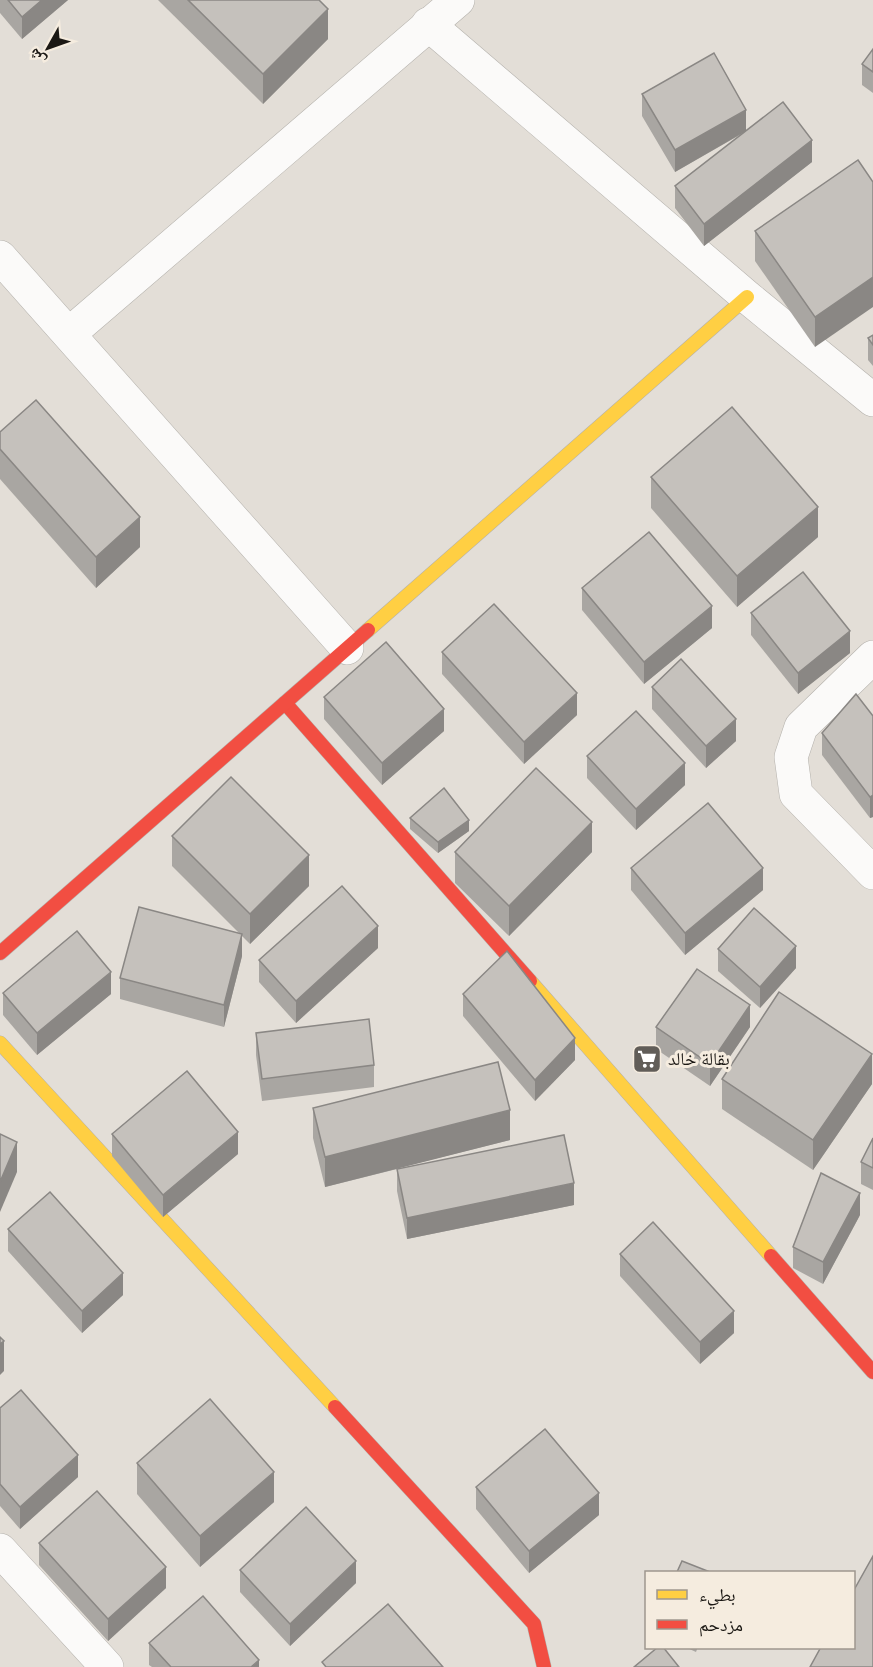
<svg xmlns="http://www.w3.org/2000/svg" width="873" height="1667" font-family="'PT Sans','Noto Naskh Arabic',sans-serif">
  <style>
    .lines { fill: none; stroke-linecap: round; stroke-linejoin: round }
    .street-casing { stroke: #b4b1ac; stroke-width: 34 }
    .slow-casing { stroke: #b4b1ac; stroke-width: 15 }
    .jam-casing { stroke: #b4b1ac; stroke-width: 15 }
    .street { stroke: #fbfaf9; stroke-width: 33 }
    .slow { stroke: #ffcf43; stroke-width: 14 }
    .jam { stroke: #f24e42; stroke-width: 14 }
    .wall { fill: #a9a6a2 }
    .shaded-wall { fill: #8a8784 }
    .building { fill: #c5c1bc; stroke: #8a8784; stroke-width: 1.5 }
    .labels { text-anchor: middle; stroke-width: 6; stroke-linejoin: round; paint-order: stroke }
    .poi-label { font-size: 18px; fill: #1b1814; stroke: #f5ecdf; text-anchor: start }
  </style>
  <rect width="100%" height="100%" fill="#e3ded7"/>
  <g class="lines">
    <g class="street-casing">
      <g id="street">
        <polyline points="428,24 747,297 873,400"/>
        <polyline points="0,257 347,648"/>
        <polyline points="69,334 458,0"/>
        <polyline points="873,657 801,727 791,757 796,794 873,873"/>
        <polyline points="0,1550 107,1667"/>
      </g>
    </g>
    <g class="slow-casing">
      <g id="slow">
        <polyline points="368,630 747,297"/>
        <polyline points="530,981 771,1256"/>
        <polyline points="0,1043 335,1407"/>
      </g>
    </g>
    <g class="jam-casing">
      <g id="jam">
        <polyline points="285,703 530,981"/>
        <polyline points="0,953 368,630"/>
        <polyline points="771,1256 873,1372"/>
        <polyline points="335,1407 534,1624 544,1667"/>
      </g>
    </g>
    <use href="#street" class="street"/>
    <use href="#slow" class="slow"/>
    <use href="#jam" class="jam"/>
  </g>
  <g class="wall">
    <polygon points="0,0 68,0 22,39 0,13"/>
    <polygon points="158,0 319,0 328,39 263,104"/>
    <polygon points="873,49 873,93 862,85 862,64"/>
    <polygon points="642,94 746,131 812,162 704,246 675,208 675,186 745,132 675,172 642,116"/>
    <polygon points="858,160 815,347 755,261 755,231"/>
    <polygon points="873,335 873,366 868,360 868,338"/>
    <polygon points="0,432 140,547 96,588 0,479"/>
    <polygon points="651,477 818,537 737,607 651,508"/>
    <polygon points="582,588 712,628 644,684 582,610"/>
    <polygon points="751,613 850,653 798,694 751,635"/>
    <polygon points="442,652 577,715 524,764 442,674"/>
    <polygon points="652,687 736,741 706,768 652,709"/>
    <polygon points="324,697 444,731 382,785 324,719"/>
    <polygon points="873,716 873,817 870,818 822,755 822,733"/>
    <polygon points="587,756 685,785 636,830 587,778"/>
    <polygon points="410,818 469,831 438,853 410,829"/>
    <polygon points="172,836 309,886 250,944 242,936 242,956 224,1027 120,999 120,978 240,934 172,866"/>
    <polygon points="455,852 592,852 509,936 455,883"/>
    <polygon points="631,868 763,890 685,955 631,890"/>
    <polygon points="378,948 296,1023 259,982 259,960"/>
    <polygon points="718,949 796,968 760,1008 718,971"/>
    <polygon points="3,993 111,994 37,1055 3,1015"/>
    <polygon points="463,994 575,1060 535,1101 463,1016"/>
    <polygon points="656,1027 750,1027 710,1086 656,1049"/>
    <polygon points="256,1033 374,1065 374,1087 262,1101 256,1055"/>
    <polygon points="722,1079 872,1084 813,1170 722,1109"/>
    <polygon points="313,1108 510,1140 398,1168 574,1205 407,1239 397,1191 397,1169 325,1187 313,1138"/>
    <polygon points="112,1134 238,1154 163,1217 112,1156"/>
    <polygon points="873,1138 873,1190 861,1184 861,1162"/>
    <polygon points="860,1215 823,1284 793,1268 793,1247"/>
    <polygon points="8,1229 123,1295 82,1333 8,1251"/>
    <polygon points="620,1254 734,1333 700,1364 620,1276"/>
    <polygon points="0,1408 78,1477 20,1529 0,1506"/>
    <polygon points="137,1463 274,1502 200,1567 137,1494"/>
    <polygon points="476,1487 599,1515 529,1573 476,1509"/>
    <polygon points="39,1543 166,1588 108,1641 39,1565"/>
    <polygon points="240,1570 356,1583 290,1646 240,1592"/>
    <polygon points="149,1643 259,1667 152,1667 149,1665"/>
    <polygon points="685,1647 698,1647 696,1652"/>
  </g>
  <g class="shaded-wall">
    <polygon points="42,0 68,0 22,39 22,17"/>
    <polygon points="328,9 328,39 263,104 263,74"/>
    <polygon points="746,110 746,131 675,172 675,150"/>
    <polygon points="812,140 812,162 704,246 704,224"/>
    <polygon points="873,277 873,307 815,347 815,317"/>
    <polygon points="818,507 818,537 737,607 737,576"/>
    <polygon points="140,517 140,547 96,588 96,557"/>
    <polygon points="712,606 712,628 644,684 644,662"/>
    <polygon points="850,631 850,653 798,694 798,673"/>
    <polygon points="577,693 577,715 524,764 524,742"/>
    <polygon points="444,709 444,731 382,785 382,763"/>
    <polygon points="736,719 736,741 706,768 706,746"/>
    <polygon points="685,763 685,785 636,830 636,809"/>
    <polygon points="873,795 873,817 870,818 870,797"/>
    <polygon points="469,820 469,831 438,853 438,842"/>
    <polygon points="592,822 592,852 509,936 509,906"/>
    <polygon points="309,855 309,886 250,944 250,914"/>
    <polygon points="763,868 763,890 685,955 685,933"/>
    <polygon points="378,926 378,948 296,1023 296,1001"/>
    <polygon points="242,934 242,956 224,1027 224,1005"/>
    <polygon points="796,946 796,968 760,1008 760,987"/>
    <polygon points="111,972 111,994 37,1055 37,1033"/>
    <polygon points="750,1005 750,1027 710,1086 710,1064"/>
    <polygon points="575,1038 575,1060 535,1101 535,1080"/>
    <polygon points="872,1054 872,1084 813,1170 813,1140"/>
    <polygon points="510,1110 510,1140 325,1187 325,1157"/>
    <polygon points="238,1132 238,1154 163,1217 163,1195"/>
    <polygon points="17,1142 17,1172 0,1212 0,1182"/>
    <polygon points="574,1183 574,1205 407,1239 407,1218"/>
    <polygon points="860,1193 860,1215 823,1284 823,1262"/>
    <polygon points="123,1273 123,1295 82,1333 82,1311"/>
    <polygon points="734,1311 734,1333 700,1364 700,1342"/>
    <polygon points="4,1341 4,1371 0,1375 0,1344"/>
    <polygon points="78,1455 78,1477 20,1529 20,1507"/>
    <polygon points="274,1472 274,1502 200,1567 200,1536"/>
    <polygon points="599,1493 599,1515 529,1573 529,1551"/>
    <polygon points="356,1561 356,1583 290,1646 290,1624"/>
    <polygon points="166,1567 166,1588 108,1641 108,1619"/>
    <polygon points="259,1660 259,1667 251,1667"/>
  </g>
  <g class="building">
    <polygon points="8,0 42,0 22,17"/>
    <polygon points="188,0 319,0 328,9 263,74"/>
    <polygon points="873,49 873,72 862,64"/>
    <polygon points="714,53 746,110 675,150 642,94"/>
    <polygon points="783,102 812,140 704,224 675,186"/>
    <polygon points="858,160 873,182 873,277 815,317 755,231"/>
    <polygon points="873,335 873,345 868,338"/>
    <polygon points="36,400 140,517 96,557 0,449 0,432"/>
    <polygon points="732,407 818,507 737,576 651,477"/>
    <polygon points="649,532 712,606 644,662 582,588"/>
    <polygon points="803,572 850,631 798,673 751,613"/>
    <polygon points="494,604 577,693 524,742 442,652"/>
    <polygon points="386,642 444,709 382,763 324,697"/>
    <polygon points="681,659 736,719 706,746 652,687"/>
    <polygon points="856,694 873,716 873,795 870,797 822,733"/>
    <polygon points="636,711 685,763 636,809 587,756"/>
    <polygon points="536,768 592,822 509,906 455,852"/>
    <polygon points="231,777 309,855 250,914 172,836"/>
    <polygon points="444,788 469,820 438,842 410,818"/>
    <polygon points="708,803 763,868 685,933 631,868"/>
    <polygon points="342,886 378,926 296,1001 259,960"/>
    <polygon points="139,907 242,934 224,1005 120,978"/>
    <polygon points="754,908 796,946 760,987 718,949"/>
    <polygon points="77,931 111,972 37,1033 3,993"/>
    <polygon points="507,951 575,1038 535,1080 463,994"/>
    <polygon points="697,969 750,1005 710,1064 656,1027"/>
    <polygon points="779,992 872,1054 813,1140 722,1079"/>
    <polygon points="369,1019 374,1065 262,1079 256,1033"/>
    <polygon points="498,1062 510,1110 325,1157 313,1108"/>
    <polygon points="187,1071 238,1132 163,1195 112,1134"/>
    <polygon points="0,1134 17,1142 0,1182"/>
    <polygon points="564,1135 574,1183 407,1218 397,1169"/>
    <polygon points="873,1138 873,1168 861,1162"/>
    <polygon points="821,1173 860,1193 823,1262 793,1247"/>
    <polygon points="50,1192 123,1273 82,1311 8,1229"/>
    <polygon points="653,1222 734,1311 700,1342 620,1254"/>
    <polygon points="0,1337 4,1341 0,1344"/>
    <polygon points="21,1390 78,1455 20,1507 0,1484 0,1408"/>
    <polygon points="210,1399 274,1472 200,1536 137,1463"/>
    <polygon points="545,1429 599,1493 529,1551 476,1487"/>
    <polygon points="97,1491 166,1567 108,1619 39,1543"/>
    <polygon points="306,1507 356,1561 290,1624 240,1570"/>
    <polygon points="873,1556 873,1667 810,1667 821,1647 854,1647 854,1590"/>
    <polygon points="682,1561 710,1572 677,1572"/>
    <polygon points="203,1596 259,1660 251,1667 171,1667 149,1643"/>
    <polygon points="388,1604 443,1667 326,1667 322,1662"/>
    <polygon points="658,1647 663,1647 679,1667 634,1667"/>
  </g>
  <defs>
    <g id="supermarket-square" transform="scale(1.5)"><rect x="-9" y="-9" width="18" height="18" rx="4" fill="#615d58" stroke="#f5ecdf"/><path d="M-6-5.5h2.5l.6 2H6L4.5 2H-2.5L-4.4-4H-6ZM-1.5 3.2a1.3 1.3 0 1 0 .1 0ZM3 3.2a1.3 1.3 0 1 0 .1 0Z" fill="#fff"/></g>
  </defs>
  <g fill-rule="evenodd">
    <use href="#supermarket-square" x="647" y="1059"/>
  </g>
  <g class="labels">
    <g class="poi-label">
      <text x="668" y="1065">بقالة خالد</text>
    </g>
  </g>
  <rect x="645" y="1571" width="210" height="78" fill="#f5ecdf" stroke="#9e978e" stroke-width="1.5"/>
  <rect x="657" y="1590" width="30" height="9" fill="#ffcf43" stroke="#9e978e" stroke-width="1.5"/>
  <text x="699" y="1601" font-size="18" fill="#1b1814">بطيء</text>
  <rect x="657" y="1620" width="30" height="9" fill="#f24e42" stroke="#9e978e" stroke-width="1.5"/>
  <text x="699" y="1631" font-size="18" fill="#1b1814">مزدحم</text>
  <g transform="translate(48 48) rotate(230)" stroke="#f5ecdf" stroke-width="4.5" paint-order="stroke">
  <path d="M0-4.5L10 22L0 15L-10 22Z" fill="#1b1814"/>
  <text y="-9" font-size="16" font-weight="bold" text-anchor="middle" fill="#1b1814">ش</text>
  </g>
</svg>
